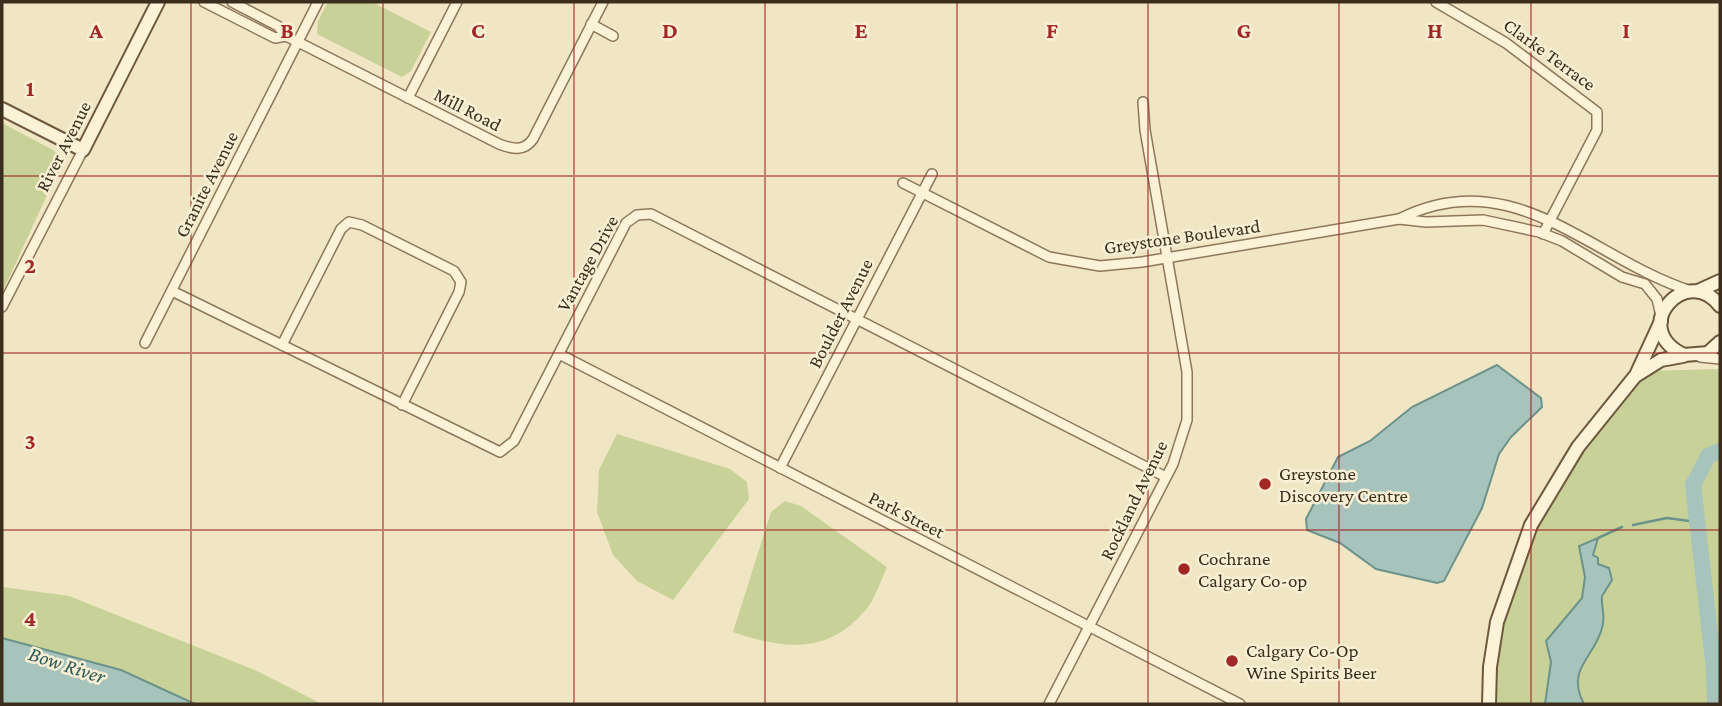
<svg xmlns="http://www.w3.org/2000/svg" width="1722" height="706" font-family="'Crimson Pro',serif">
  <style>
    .green { fill: #c8d197 }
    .water { fill: #a6c4bc; stroke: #6c938b; stroke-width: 2 }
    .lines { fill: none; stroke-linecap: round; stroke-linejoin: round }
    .stream { stroke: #6c938b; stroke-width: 2.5 }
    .river { stroke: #a6c4bc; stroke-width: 16 }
    .street-casing { stroke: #8e7759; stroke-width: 12 }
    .secondary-casing { stroke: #6f583c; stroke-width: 16 }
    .street { stroke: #fbf2d8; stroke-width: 9 }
    .secondary { stroke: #fbf2d8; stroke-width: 12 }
    .grid { fill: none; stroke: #a12824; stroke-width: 2; stroke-opacity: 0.55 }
    .poi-dot { fill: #a12824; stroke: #f8efd4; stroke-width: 2.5 }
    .labels { text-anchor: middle; stroke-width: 5; stroke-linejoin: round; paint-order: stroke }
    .street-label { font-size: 19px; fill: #3c2e1e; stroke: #f8efd4 }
    .poi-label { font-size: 19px; fill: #3c2e1e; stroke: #f8efd4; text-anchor: start }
    .water-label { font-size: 21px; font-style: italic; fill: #2c5d5c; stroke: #f8efd4 }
    .grid-label { font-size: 23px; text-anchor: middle; font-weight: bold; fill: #a12824; stroke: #f8efd4; stroke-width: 5; stroke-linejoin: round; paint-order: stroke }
  </style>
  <rect width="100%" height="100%" fill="#f1e6c4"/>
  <g class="green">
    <polygon points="328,2 372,2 431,32 411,71 402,77 317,34 318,21"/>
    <polygon points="2,123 53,150 63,160 2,293"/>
    <polygon points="1720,369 1720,704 1499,704 1492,691 1493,640 1546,497 1644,371"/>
    <polygon points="617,434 730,469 747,482 749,499 673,600 637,581 613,555 597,512 599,470"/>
    <path d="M785,501l16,5 86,61c-6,13 -11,29 -19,40 -38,48 -83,43 -135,25l38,-120z"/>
    <polygon points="2,587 69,596 257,671 322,704 195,704 121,670 2,638"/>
  </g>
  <g class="water">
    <polygon points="1497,365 1541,398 1542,407 1511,437 1499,454 1482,508 1444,581 1437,583 1376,569 1340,543 1307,530 1306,519 1338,457 1370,441 1412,407"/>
    <path d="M1598,538l-5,17 5,3v6l11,4 3,12 -10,16c-1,12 4,20 0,32 -7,29 -37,41 -18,76h-39l6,-42 -5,-21 36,-43 3,-21 -6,-31z"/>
    <polygon points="2,638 121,670 195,704 2,704"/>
  </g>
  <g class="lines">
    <g class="stream">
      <polyline points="1633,525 1667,518 1697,522"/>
      <polyline points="1598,538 1622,527"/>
    </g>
    <polyline class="river" points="1715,704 1714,670 1693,485 1708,456 1720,451"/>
    <g class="street-casing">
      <g id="street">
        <polyline points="204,2 275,38 286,36"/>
        <path d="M232,2l46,24 8,10 12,6 201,102c13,5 25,8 34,-5l70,-137"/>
        <polyline points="1436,2 1506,43 1597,112 1597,130 1543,234"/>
        <polyline points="591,24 613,36"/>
        <polyline points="408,98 457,2"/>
        <polyline points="903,183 1049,257 1100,266 1142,262 1399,219 1426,222 1483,220 1539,232 1562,241 1622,277 1645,284 1657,299 1661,316"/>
        <path d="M1399,219c114,-58 192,40 292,72"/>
        <polyline points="172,291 500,452 514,441 626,223 637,215 651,214 1166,477"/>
        <polyline points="2,307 83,150"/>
        <polyline points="145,343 318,2"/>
        <polyline points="282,345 341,229 349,222 362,225 454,271 461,282 459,292 402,405"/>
        <polyline points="559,354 1240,704"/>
        <polyline points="1700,357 1720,359"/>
        <polyline points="780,468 932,174"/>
        <polyline points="1049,704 1173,464 1187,420 1187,372 1145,130 1143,102"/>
      </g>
    </g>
    <g class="secondary-casing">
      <g id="secondary">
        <polyline points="2,109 83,150 158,2"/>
        <polyline points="1698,291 1720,281"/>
        <path d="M1720,306c-33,-44 -93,22 -36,49l24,-2 12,-11"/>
        <polyline points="1637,375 1661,360 1683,356"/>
        <polyline points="1489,704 1490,667 1497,622 1531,525 1578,447 1636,375 1661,321"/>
      </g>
    </g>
    <use href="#street" class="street"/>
    <use href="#secondary" class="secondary"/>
  </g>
  <path class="grid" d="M191,2v702M383,2v702M574,2v702M765,2v702M957,2v702M1148,2v702M1339,2v702M1531,2v702M2,176h1718M2,353h1718M2,530h1718"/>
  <g class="poi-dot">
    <circle cx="1265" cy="484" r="7"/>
    <circle cx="1184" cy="569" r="7"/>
    <circle cx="1232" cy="661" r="7"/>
  </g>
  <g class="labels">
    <g class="street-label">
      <text transform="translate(1550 54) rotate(36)" y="7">Clarke Terrace</text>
      <text transform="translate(468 109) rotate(27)" y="7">Mill Road</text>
      <text transform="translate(63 146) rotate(-63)" y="7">River Avenue</text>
      <text transform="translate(206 184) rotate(-63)" y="7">Granite Avenue</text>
      <text transform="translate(1182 236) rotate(-8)" y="7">Greystone Boulevard</text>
      <text transform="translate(587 263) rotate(-61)" y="7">Vantage Drive</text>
      <text transform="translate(840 313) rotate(-63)" y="7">Boulder Avenue</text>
      <text transform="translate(1133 500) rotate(-64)" y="7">Rockland Avenue</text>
      <text transform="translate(907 514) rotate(27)" y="7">Park Street</text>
    </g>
    <g class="poi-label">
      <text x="1279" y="480">Greystone<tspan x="1279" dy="22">Discovery Centre</tspan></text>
      <text x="1198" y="565">Cochrane<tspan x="1198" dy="22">Calgary Co-op</tspan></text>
      <text x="1246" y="657">Calgary Co-Op<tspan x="1246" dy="22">Wine Spirits Beer</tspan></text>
    </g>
    <g class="water-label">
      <text transform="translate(67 665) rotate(18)" y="7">Bow River</text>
    </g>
  </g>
  <g class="grid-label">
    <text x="96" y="38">A</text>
    <text x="287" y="38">B</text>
    <text x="478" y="38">C</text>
    <text x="670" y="38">D</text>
    <text x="861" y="38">E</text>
    <text x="1052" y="38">F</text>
    <text x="1244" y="38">G</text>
    <text x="1435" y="38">H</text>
    <text x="1626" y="38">I</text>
    <text x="30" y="96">1</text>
    <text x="30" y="273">2</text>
    <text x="30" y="449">3</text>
    <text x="30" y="626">4</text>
  </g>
  <rect width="1722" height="706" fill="none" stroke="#3c2e1e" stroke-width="7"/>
</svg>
